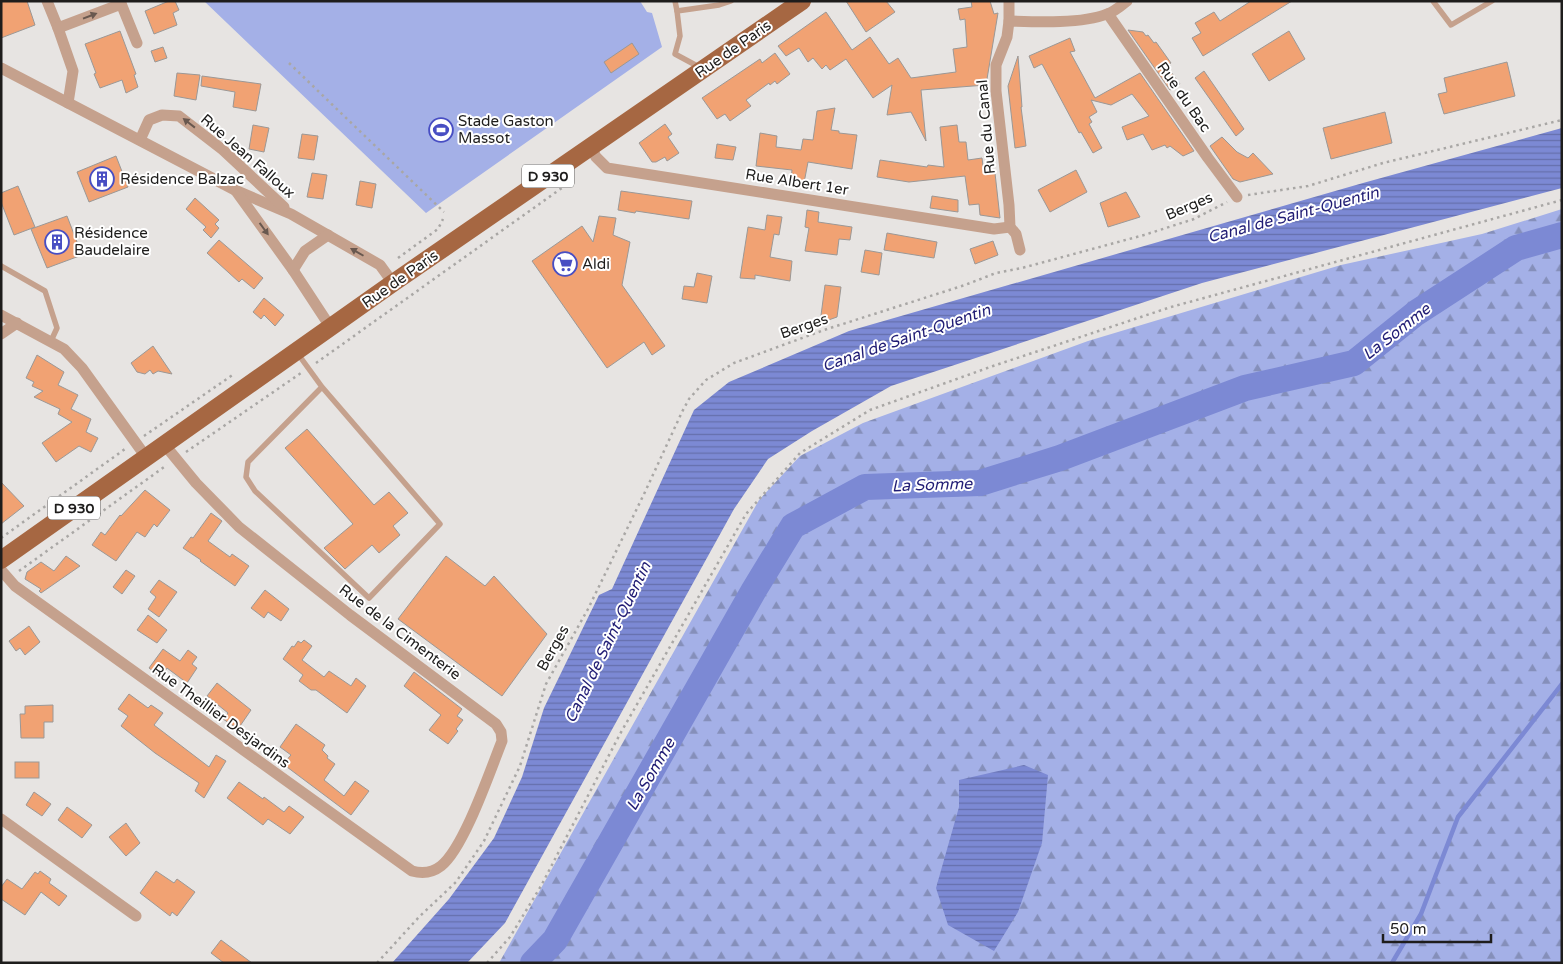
<svg xmlns="http://www.w3.org/2000/svg" width="1563" height="964" font-family="'Varela Round',sans-serif">
  <style>
    .green { fill: #a4b0e7 }
    .forest { fill: url(#forest-firs) }
    .water { fill: url(#water-rules) }
    .lines { fill: none; stroke-linecap: round; stroke-linejoin: round }
    .stream { stroke: #7c89d4; stroke-width: 4.5 }
    .river { stroke: #7c89d4; stroke-width: 26 }
    .building { fill: #f1a273; stroke: #9b9896 }
    .path { stroke: #a9a7a5; stroke-width: 2.5; stroke-dasharray: 2.5 4; stroke-linecap: butt }
    .lane { stroke: #c5a18d; stroke-width: 5.5 }
    .street { stroke: #c5a18d; stroke-width: 11 }
    .primary { stroke: #a66742; stroke-width: 18 }
    .oneway { fill: #69584f }
    .labels { text-anchor: middle; stroke-width: 4; stroke-linejoin: round; paint-order: stroke }
    .shield { fill: #fff; stroke: #626160; stroke-width: 1 }
    .shield-label { font-size: 14px; font-weight: bold; fill: #1e1d1c }
    .street-label { font-size: 15px; fill: #1e1d1c; stroke: #fff }
    .poi-label { font-size: 15px; fill: #1e1d1c; stroke: #fff; text-anchor: start }
    .water-label { font-size: 16px; font-style: italic; fill: #201c74; stroke: #fff }
  </style>
  <defs>
    <pattern id="forest-firs" width="22" height="20" patternUnits="userSpaceOnUse" patternTransform="scale(1.25)"><rect width="22" height="20" fill="#a4b0e7"/><path d="M5 1l3.5 6h-7zM16 11l3.5 6h-7z" fill="#858fba"/></pattern>
    <pattern id="water-rules" width="6" height="5" patternUnits="userSpaceOnUse" patternTransform="scale(1.25)"><rect width="6" height="5" fill="#7c89d4"/><path d="M0 2.5h6" fill="none" stroke="#656fab"/></pattern>
  </defs>
  <rect width="100%" height="100%" fill="#e7e4e2"/>
  <polygon class="green" points="204,1 640,1 647,12 652,13 662,47 426,213"/>
  <polygon class="forest" points="1562,209 1562,963 499,963 759,500 800,456 863,423 1088,341 1341,265 1482,234"/>
  <g class="water">
    <polygon points="1562,128 1562,188 1202,283 891,386 812,431 768,459 734,509 505,923 467,963 392,963 449,899 494,838 522,777 544,708 599,595 612,589 694,410 729,382 849,331 1363,183"/>
    <polygon points="1024,765 1048,775 1042,843 1018,912 994,951 948,925 936,888 959,807 959,780"/>
  </g>
  <g class="lines">
    <polyline class="stream" points="1392,963 1421,914 1458,817 1562,684"/>
    <polyline class="river" points="533,963 555,940 754,590 793,526 865,487 980,483 1060,458 1245,388 1354,363 1416,313 1516,248 1562,235"/>
  </g>
  <g class="building">
    <polygon points="1,1 27,1 35,25 1,38"/>
    <polygon points="169,1 175,1 179,10 173,13 177,25 154,34 145,11"/>
    <polygon points="846,1 886,1 895,12 866,32"/>
    <polygon points="971,1 990,1 994,14 998,13 986,85 921,90 926,141 911,112 887,115 892,85 873,98 846,59 830,70 826,65 822,69 813,58 808,62 799,48 786,56 778,46 826,12 852,50 870,37 889,64 898,58 911,78 956,72 953,49 967,47 965,19 960,20 958,9 972,7"/>
    <polygon points="1251,1 1292,1 1203,56 1192,38 1201,33 1195,23 1214,12 1220,21"/>
    <polygon points="1128,30 1143,32 1146,36 1148,35 1154,43 1156,42 1171,63 1169,64 1171,66 1168,68 1180,84 1170,90"/>
    <polygon points="120,31 136,74 134,75 138,87 126,93 122,80 100,88 94,74 96,73 85,44"/>
    <polygon points="1289,31 1305,59 1269,81 1252,54"/>
    <polygon points="1070,38 1075,51 1070,52 1095,98 1140,73 1194,151 1183,156 1170,146 1167,148 1165,145 1152,150 1143,134 1127,140 1122,127 1149,116 1132,94 1111,105 1091,100 1097,112 1089,117 1092,122 1089,124 1102,148 1093,153 1081,132 1079,133 1042,64 1034,68 1029,56"/>
    <polygon points="632,43 639,54 611,73 604,62"/>
    <polygon points="163,47 167,58 155,62 151,51"/>
    <polygon points="775,53 790,74 777,84 775,81 770,85 769,83 746,100 751,106 730,121 725,114 717,119 702,98 760,59 762,63"/>
    <polygon points="1018,56 1022,107 1021,107 1026,146 1015,148 1008,86"/>
    <polygon points="1507,62 1515,96 1444,114 1438,94 1447,92 1444,78"/>
    <polygon points="1204,71 1244,129 1236,136 1195,78"/>
    <polygon points="177,73 200,75 196,100 174,96"/>
    <polygon points="202,76 261,84 256,111 233,107 235,92 201,86"/>
    <polygon points="835,108 831,130 839,131 839,133 857,135 852,169 808,162 804,183 791,180 792,170 756,166 760,133 777,136 776,147 801,150 803,139 813,140 817,111"/>
    <polygon points="1385,112 1392,143 1331,159 1323,128"/>
    <polygon points="665,124 672,134 668,137 679,153 667,161 665,157 656,162 652,162 639,143"/>
    <polygon points="253,125 269,128 264,152 249,149"/>
    <polygon points="957,125 959,142 966,142 968,160 982,158 984,174 995,173 1000,218 980,215 979,204 969,205 965,176 909,182 877,177 880,160 927,167 928,165 944,167 940,127"/>
    <polygon points="302,134 318,136 314,160 298,158"/>
    <polygon points="1222,137 1237,152 1248,158 1253,153 1273,174 1240,182 1233,179 1210,146"/>
    <polygon points="717,144 736,147 733,160 715,158"/>
    <polygon points="116,156 128,187 89,202 77,172"/>
    <polygon points="1076,170 1087,192 1050,212 1038,190"/>
    <polygon points="312,173 327,175 323,199 307,197"/>
    <polygon points="360,181 376,184 372,208 356,205"/>
    <polygon points="18,186 35,227 14,235 1,202 1,193"/>
    <polygon points="621,191 692,201 689,219 636,211 635,213 618,210"/>
    <polygon points="1126,192 1140,217 1108,227 1100,203"/>
    <polygon points="932,196 958,200 958,212 930,208"/>
    <polygon points="195,198 219,220 215,224 219,228 211,238 203,230 206,227 186,209"/>
    <polygon points="807,210 819,212 818,222 852,227 850,240 839,239 837,255 805,251 809,228 805,227"/>
    <polygon points="767,215 782,217 779,235 774,234 770,257 792,261 790,281 755,275 755,279 740,278 748,227 765,230"/>
    <polygon points="67,216 82,255 47,268 31,229"/>
    <polygon points="599,216 616,218 613,235 630,242 622,285 665,346 652,355 644,342 607,368 532,261 582,226 593,242"/>
    <polygon points="887,233 937,242 934,258 884,250"/>
    <polygon points="219,240 263,278 254,289 242,279 239,282 207,253"/>
    <polygon points="993,241 998,255 975,264 970,249"/>
    <polygon points="865,250 882,253 879,275 861,272"/>
    <polygon points="697,273 712,276 707,303 682,299 684,286 694,287"/>
    <polygon points="825,285 841,287 837,317 820,323"/>
    <polygon points="264,298 284,315 275,326 264,315 261,319 253,312"/>
    <polygon points="153,346 172,374 158,371 153,374 150,370 145,374 137,372 131,363"/>
    <polygon points="37,355 64,372 58,385 78,395 71,409 91,419 86,432 98,438 91,452 79,446 56,462 42,443 72,422 58,414 60,409 34,397 43,391 32,386 34,382 26,378"/>
    <polygon points="307,429 374,505 389,492 408,513 393,526 400,535 379,553 372,545 345,569 324,548 353,524 285,448"/>
    <polygon points="1,482 24,506 1,524"/>
    <polygon points="145,490 170,510 157,527 154,524 145,537 137,532 116,561 92,545 101,532 105,535 120,515 121,516"/>
    <polygon points="211,513 222,521 208,541 230,557 232,554 249,566 235,586 200,561 201,560 183,548 191,537 193,538"/>
    <polygon points="66,556 80,566 41,593 39,591 41,589 25,579 27,572 41,562 54,571"/>
    <polygon points="446,556 485,586 494,576 547,634 502,696 398,619"/>
    <polygon points="126,570 135,576 122,594 113,587"/>
    <polygon points="159,580 177,592 159,617 148,609 156,597 150,592"/>
    <polygon points="265,590 289,609 281,621 268,612 264,618 251,608"/>
    <polygon points="148,615 167,630 157,643 137,630"/>
    <polygon points="29,626 40,642 25,655 20,648 16,651 9,641"/>
    <polygon points="304,640 312,646 302,660 324,677 329,671 351,686 356,678 366,686 347,713 316,690 311,690 299,681 303,675 283,659 292,646 294,647 298,641 301,643"/>
    <polygon points="163,649 180,661 188,650 197,657 192,664 197,668 187,683 167,668 161,677 149,668"/>
    <polygon points="414,672 462,709 457,716 463,720 456,729 458,731 448,744 429,730 441,715 404,686"/>
    <polygon points="217,683 251,710 238,729 223,719 228,713 207,696"/>
    <polygon points="129,694 148,708 151,705 163,713 154,725 209,767 216,755 226,761 204,798 195,791 199,783 155,753 121,726 128,716 118,709"/>
    <polygon points="53,705 53,722 44,722 44,738 21,738 20,714 25,714 25,706"/>
    <polygon points="296,724 325,745 322,750 328,756 327,758 335,764 324,780 344,796 355,781 369,791 351,815 283,764 291,755 280,747"/>
    <rect x="15" y="762" width="24" height="16"/>
    <polygon points="239,782 263,799 264,797 284,812 289,806 304,817 290,834 268,819 263,825 227,798"/>
    <polygon points="34,792 51,804 42,816 26,805"/>
    <polygon points="67,807 92,825 82,838 58,820"/>
    <polygon points="126,823 140,843 126,856 109,837"/>
    <polygon points="40,871 51,879 49,883 67,896 59,906 41,892 25,915 1,899 1,887 7,879 22,889 35,872 38,874"/>
    <polygon points="156,871 174,883 177,879 195,892 177,916 172,912 170,916 140,893"/>
    <polygon points="221,940 252,963 224,963 211,953"/>
  </g>
  <g class="lines">
    <g class="path">
      <polyline points="289,63 444,212"/>
      <polyline points="1248,195 1308,186 1383,163 1562,120"/>
      <polyline points="398,258 438,229 443,219"/>
      <polyline points="316,363 566,185"/>
      <polyline points="144,436 234,374"/>
      <polyline points="186,452 301,373"/>
      <polyline points="1,538 125,449"/>
      <polyline points="19,571 167,465"/>
      <polyline points="377,963 419,917 456,882 484,841 520,766 546,684 588,609 645,492 682,412 689,399 706,380 734,363 824,330 965,285 996,273 1022,268 1144,235 1194,219 1227,202"/>
      <polyline points="487,963 510,937 541,886 620,734 746,514 800,453 870,410 993,366 1171,307 1562,200"/>
    </g>
    <g class="lane">
      <polyline points="675,1 677,11"/>
      <polyline points="1433,1 1451,25 1492,1"/>
      <polyline points="701,68 675,54 680,36 677,11 719,5 731,1"/>
      <polyline points="1,266 45,291 57,328 51,341"/>
      <polyline points="298,354 322,387 248,462 246,477 255,491 369,598 440,524 322,387"/>
    </g>
    <g class="street">
      <polyline points="47,1 58,28 73,71 68,103"/>
      <polyline points="120,1 137,43"/>
      <polyline points="1009,1 1009,21 1007,37 996,65 996,91 1009,205 1010,227 1016,234 1020,250"/>
      <polyline points="1108,14 1208,158 1237,197"/>
      <path d="M1009,21c27,1 73,3 98,-7 7,-2 14,-8 20,-13"/>
      <polyline points="58,28 121,4"/>
      <polyline points="1,68 235,190 291,214 380,265 393,283"/>
      <polyline points="140,140 149,120 162,115 179,116 223,150 284,207"/>
      <polyline points="590,146 596,157 607,168 994,229 1010,227"/>
      <polyline points="236,191 293,270 331,328"/>
      <polyline points="293,270 305,251 328,235"/>
      <polyline points="1,315 64,349 82,368 146,457"/>
      <polyline points="1,334 17,323"/>
      <path d="M1,570l14,16 397,285c11,3 20,2 29,-5 23,-18 49,-95 61,-125l-1,-9 -5,-8 -146,-109 -111,-88 -43,-44 -32,-39"/>
      <polyline points="1,819 136,916"/>
    </g>
    <polyline class="primary" points="1,560 393,283 802,1"/>
  </g>
  <defs><path id="oneway-solid" d="M-6-.8H1V-3.2L6.5 0L1 3.2V.8H-6Z" transform="scale(1.25)"/></defs>
  <g class="oneway">
    <use href="#oneway-solid" transform="translate(90 16) rotate(-21)"/>
    <use href="#oneway-solid" transform="translate(189 123) rotate(-142)"/>
    <use href="#oneway-solid" transform="translate(264 229) rotate(54)"/>
    <use href="#oneway-solid" transform="translate(357 252) rotate(-150)"/>
  </g>
  <defs>
    <g id="stadium-ring" transform="scale(1.25)"><circle r="9.5" fill="#fff" stroke="#484ec3" stroke-width="1.5"/><path d="M0-5a6.5 5 0 1 0 0 10a6.5 5 0 1 0 0-10ZM-3.5-1.8h7v3.6h-7Z" fill="#484ec3"/></g>
    <g id="building-ring" transform="scale(1.25)"><circle r="9.5" fill="#fff" stroke="#484ec3" stroke-width="1.5"/><path d="M-4-6H4V6H1V3H-1V6H-4ZM-2.5-4.3h1.7v1.8h-1.7ZM.8-4.3h1.7v1.8H.8ZM-2.5-1h1.7V.8h-1.7ZM.8-1h1.7V.8H.8Z" fill="#484ec3"/></g>
    <g id="supermarket-ring" transform="scale(1.25)"><circle r="9.5" fill="#fff" stroke="#484ec3" stroke-width="1.5"/><path d="M-6-5.5h2.5l.6 2H6L4.5 2H-2.5L-4.4-4H-6ZM-1.5 3.2a1.3 1.3 0 1 0 .1 0ZM3 3.2a1.3 1.3 0 1 0 .1 0Z" fill="#484ec3"/></g>
  </defs>
  <g fill-rule="evenodd">
    <use href="#stadium-ring" x="441" y="130"/>
    <use href="#building-ring" x="102" y="179"/>
    <use href="#building-ring" x="57" y="242"/>
    <use href="#supermarket-ring" x="565" y="264"/>
  </g>
  <g class="labels">
    <g class="shield">
      <rect x="522" y="164.5" width="52" height="23" rx="4"/>
      <rect x="48" y="496.5" width="52" height="23" rx="4"/>
    </g>
    <g class="shield-label">
      <text x="548" y="181">D 930</text>
      <text x="74" y="513">D 930</text>
    </g>
    <g class="street-label">
      <text transform="translate(733 49) rotate(-35)" y="5">Rue de Paris</text>
      <text transform="translate(1184 97) rotate(55)" y="5">Rue du Bac</text>
      <text transform="translate(986 127) rotate(-95)" y="5">Rue du Canal</text>
      <text transform="translate(248 156) rotate(41)" y="5">Rue Jean Falloux</text>
      <text transform="translate(797 182) rotate(9)" y="5">Rue Albert 1er</text>
      <text transform="translate(1189 206) rotate(-23)" y="5">Berges</text>
      <text transform="translate(400 279) rotate(-35)" y="5">Rue de Paris</text>
      <text transform="translate(804 326) rotate(-19)" y="5">Berges</text>
      <text transform="translate(400 632) rotate(37)" y="5">Rue de la Cimenterie</text>
      <text transform="translate(553 648) rotate(-61)" y="5">Berges</text>
      <text transform="translate(221 716) rotate(36)" y="5">Rue Theillier Desjardins</text>
    </g>
    <g class="poi-label">
      <text x="458" y="126">Stade Gaston<tspan x="458" dy="17">Massot</tspan></text>
      <text x="120" y="184">Résidence Balzac</text>
      <text x="74" y="238">Résidence<tspan x="74" dy="17">Baudelaire</tspan></text>
      <text x="582" y="269">Aldi</text>
    </g>
    <g class="water-label">
      <text transform="translate(1293 214) rotate(-15)" y="6">Canal de Saint-Quentin</text>
      <text transform="translate(1396 331) rotate(-38)" y="6">La Somme</text>
      <text transform="translate(906 337) rotate(-19)" y="6">Canal de Saint-Quentin</text>
      <text transform="translate(932 484) rotate(-2)" y="6">La Somme</text>
      <text transform="translate(607 642) rotate(-64)" y="6">Canal de Saint-Quentin</text>
      <text transform="translate(650 774) rotate(-60)" y="6">La Somme</text>
    </g>
  </g>
  <rect width="1563" height="964" fill="none" stroke="#1e1d1c" stroke-width="5"/>
  <path d="M1383 934v8h108v-8" fill="none" stroke="#1e1d1c" stroke-width="2.5"/>
  <text x="1390" y="934" font-size="15" fill="#1e1d1c" stroke="#ffffff" stroke-width="4" paint-order="stroke">50 m</text>
</svg>
